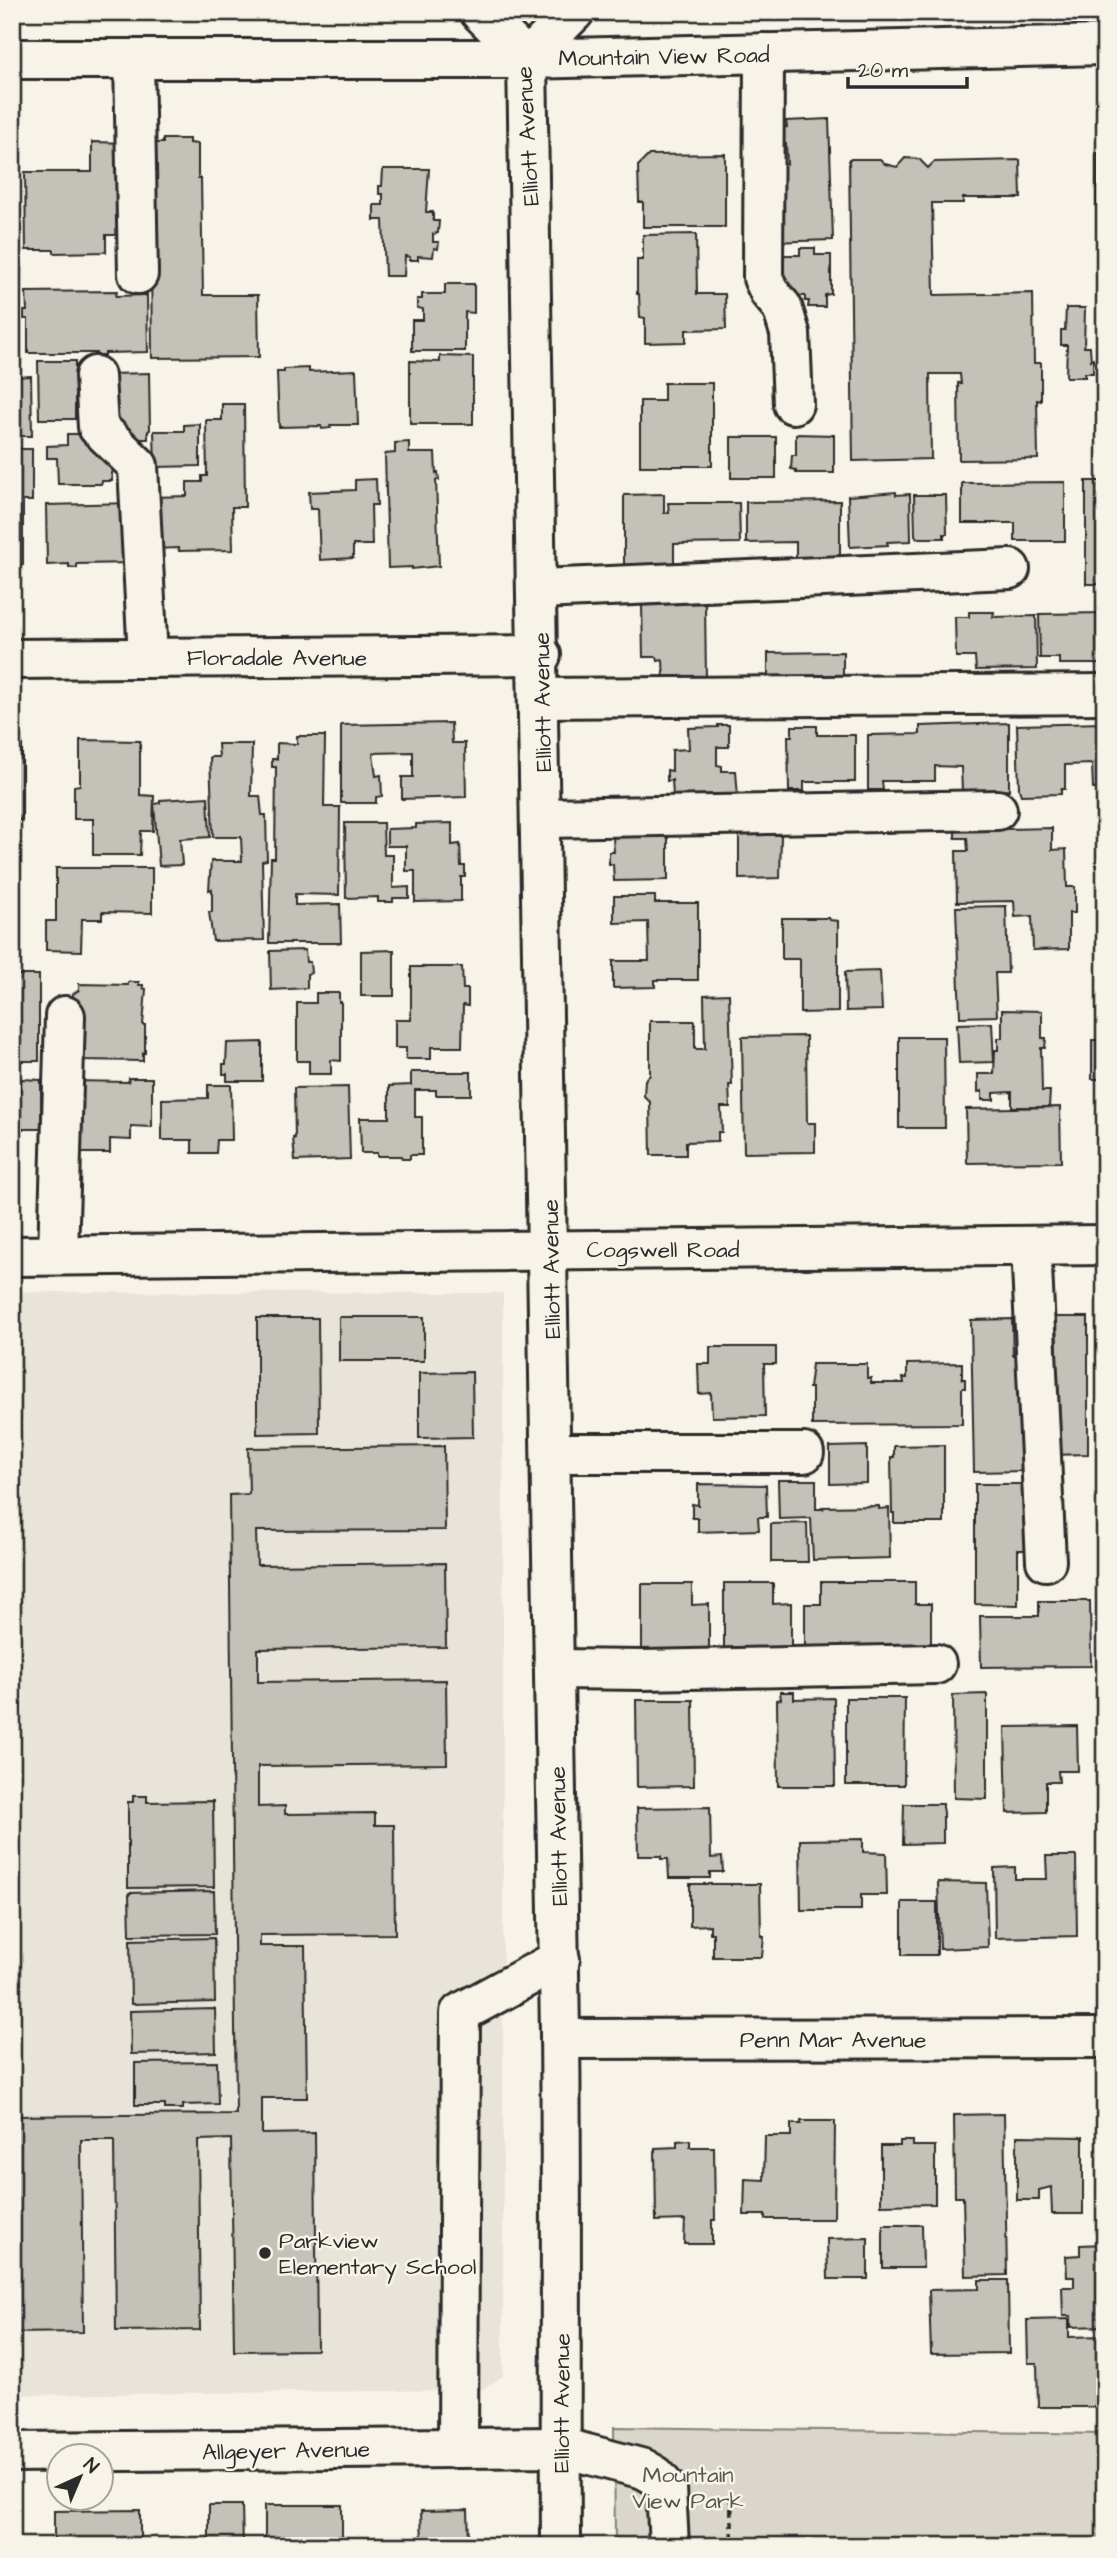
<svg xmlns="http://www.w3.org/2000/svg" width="1117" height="2558" font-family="'Architects Daughter',sans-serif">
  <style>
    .built { fill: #e8e4da }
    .green { fill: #dad6cc; stroke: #82807c; stroke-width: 2 }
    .building { fill: #c4c1b9; stroke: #2b2b2b; stroke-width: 2 }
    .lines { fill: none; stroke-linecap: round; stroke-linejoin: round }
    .minor-casing { stroke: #2b2b2b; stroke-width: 44 }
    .path { stroke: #2b2b2b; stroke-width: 4.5; stroke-dasharray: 7 5; stroke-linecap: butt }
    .minor { stroke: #f7f3e8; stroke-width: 38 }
    .poi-dot { fill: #2b2b2b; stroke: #f7f3e8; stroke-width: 2.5 }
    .labels { text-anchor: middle; stroke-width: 5; stroke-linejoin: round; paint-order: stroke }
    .street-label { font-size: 23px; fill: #2b2b2b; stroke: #f7f3e8 }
    .poi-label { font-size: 23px; fill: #2b2b2b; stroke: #f7f3e8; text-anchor: start }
    .park-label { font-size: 23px; fill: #575653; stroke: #f7f3e8 }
  </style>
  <rect width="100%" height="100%" fill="#f7f3e8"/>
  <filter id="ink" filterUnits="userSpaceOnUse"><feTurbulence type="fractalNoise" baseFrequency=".0143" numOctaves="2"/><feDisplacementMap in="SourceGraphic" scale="14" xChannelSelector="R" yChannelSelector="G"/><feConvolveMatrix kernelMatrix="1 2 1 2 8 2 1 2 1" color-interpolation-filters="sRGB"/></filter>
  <g filter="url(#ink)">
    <polygon class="built" points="12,1292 503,1293 503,2376 481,2390 12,2395"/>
    <polygon class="green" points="614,2427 1105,2434 1105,2546 615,2546"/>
    <g class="building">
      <polygon points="829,119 833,240 769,242 766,165 787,164 786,144 774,145 774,128 787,127 786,121"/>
      <polygon points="163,139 189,139 189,143 198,144 198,178 201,178 203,295 258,295 259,357 152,358 150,143 163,143"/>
      <polygon points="92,142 129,143 129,235 106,235 106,252 54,253 54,250 26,250 25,172 92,172"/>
      <polygon points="1097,153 1105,153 1105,239 1103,233 1097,233"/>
      <polygon points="725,154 725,227 643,227 643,202 639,202 638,166 649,155"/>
      <polygon points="905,158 919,159 928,168 934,162 1020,160 1021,198 963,198 963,203 932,203 934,295 1033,293 1034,363 1041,363 1041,401 1037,400 1038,459 959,460 958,383 961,384 960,374 930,374 931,459 853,461 849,159 880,159 885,164 897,167"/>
      <polygon points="383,169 429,169 426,212 433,212 433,221 439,221 438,233 433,234 433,242 439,242 438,249 434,248 433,257 418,256 418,260 409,260 410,257 405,256 404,276 385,276 383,220 374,220 374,205 383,205 383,194 379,194 379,186 382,186"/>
      <polygon points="696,234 697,294 725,294 726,329 686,330 686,342 645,343 645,318 640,317 639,294 637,294 637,260 643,260 643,235"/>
      <polygon points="800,248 815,248 815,255 831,255 831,294 825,295 825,307 808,307 809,301 805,301 805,296 784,295 784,255 800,255"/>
      <polygon points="445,284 474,284 474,313 465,312 465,351 412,351 412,320 423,320 423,309 417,308 417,299 422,299 422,294 445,294"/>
      <polygon points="117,291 116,296 147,295 148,352 105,353 105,355 96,355 96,353 28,353 28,319 24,319 24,311 27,311 26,292"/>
      <polygon points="1066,308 1085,308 1084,347 1090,347 1091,360 1093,359 1093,373 1085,373 1085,377 1066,377 1067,345 1061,345 1061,330 1065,330"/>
      <polygon points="440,356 473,357 473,424 410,424 410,361 440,362"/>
      <polygon points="38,361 75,361 75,419 39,419"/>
      <polygon points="309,368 309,372 356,370 358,425 330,425 331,428 322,429 321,426 279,427 277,372 284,372 284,369"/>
      <polygon points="149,373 150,430 148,431 148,439 118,439 111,374"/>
      <polygon points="31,376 32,436 12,436 12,377"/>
      <polygon points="664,383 712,383 712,466 640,466 640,401 664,401"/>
      <polygon points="222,404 244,404 245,507 232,507 233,550 179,551 179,548 154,549 153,497 187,496 187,482 202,482 202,476 207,476 206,420 222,420"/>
      <polygon points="200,424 200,466 155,467 154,431 184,431 184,425"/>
      <polygon points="67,434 90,434 112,463 112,481 102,481 101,484 58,484 57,458 47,458 47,446 67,445"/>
      <polygon points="796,434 834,435 834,473 796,473 796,470 791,469 792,455 796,455"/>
      <rect x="731" y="437" width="45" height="41"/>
      <polygon points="409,442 409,453 435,453 436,473 438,472 439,480 436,480 439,566 412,569 412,567 388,568 385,454 395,453 395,443"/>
      <polygon points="12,449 32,449 32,501 23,501 23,565 12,565"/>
      <polygon points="376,479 377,505 371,505 372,545 353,545 353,558 320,560 318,509 310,509 309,492 355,490 355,480"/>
      <rect x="1086" y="481" width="19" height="103"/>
      <polygon points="1065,482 1065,541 1015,541 1015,523 962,523 962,483"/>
      <polygon points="896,492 896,495 910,494 911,541 887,542 888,545 850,547 848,496"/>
      <polygon points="664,494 664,513 669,513 668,503 739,503 740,543 674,544 674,571 624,572 624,495"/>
      <polygon points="914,495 946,495 947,534 944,534 944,538 917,538 915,535"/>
      <polygon points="840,501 840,559 796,559 796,542 746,543 746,502"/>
      <polygon points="133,503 133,563 77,564 77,568 69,567 69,564 47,565 46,505"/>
      <polygon points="659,600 668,601 668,604 705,603 706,680 664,681 663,660 658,661 657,657 643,657 642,604 659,603"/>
      <polygon points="969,612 994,612 993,617 1036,616 1037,669 976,670 975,657 956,657 955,617 969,617"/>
      <polygon points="1105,613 1105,664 1059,664 1059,658 1040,658 1039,614"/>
      <polygon points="843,652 843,677 768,677 768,653"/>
      <polygon points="451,723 452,743 465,743 466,797 402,799 402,777 413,777 413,752 373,753 376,776 381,775 382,796 376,797 376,803 341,803 341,725"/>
      <polygon points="1009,723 1009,790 962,791 961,767 935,766 935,781 882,781 883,790 868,790 868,735 920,734 920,726"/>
      <polygon points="1105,723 1105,788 1093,789 1092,764 1065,765 1065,789 1061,789 1061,794 1021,795 1019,789 1017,725"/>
      <polygon points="718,725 729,725 729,747 717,747 717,765 722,766 722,771 736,771 739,811 689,812 688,796 673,796 672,780 667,781 667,770 672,771 672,750 689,749 688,728 718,727"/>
      <polygon points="792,726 817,726 817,735 855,735 855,782 804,782 804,791 789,791 788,736 792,736"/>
      <polygon points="297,736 325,736 324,807 340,807 339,895 295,894 295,905 340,904 341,943 269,943 271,858 275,858 276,767 272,767 272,759 277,759 277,743 297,744"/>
      <polygon points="80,740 140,741 140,795 154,796 153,831 141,831 140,855 93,855 93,819 74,819 74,786 80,785"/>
      <rect x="12" y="742" width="10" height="78"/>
      <polygon points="218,744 252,744 251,796 260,796 262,815 266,815 267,860 262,861 264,940 213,941 209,912 212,912 212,889 209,890 211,861 242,861 241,837 213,837 210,757 219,757"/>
      <polygon points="208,797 210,837 180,839 182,865 159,866 154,804 160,803 160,800"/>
      <polygon points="345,823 383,823 384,855 393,855 393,888 409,887 409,898 393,898 393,902 378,902 378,897 346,898"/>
      <polygon points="452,823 452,845 460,844 461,866 465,866 465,877 461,877 461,901 415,902 415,871 406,871 406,846 387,846 387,829 416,828 416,824"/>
      <polygon points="1052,828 1052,850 1066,849 1067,887 1075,887 1075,913 1069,913 1069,949 1033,950 1032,916 1015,917 1014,901 957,902 956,851 968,851 967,838 955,838 955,830"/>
      <polygon points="739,835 781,835 780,878 739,879"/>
      <polygon points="668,836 668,880 614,881 613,864 609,864 609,852 614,852 613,837"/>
      <polygon points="56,868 152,868 152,913 102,912 102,919 82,919 81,951 46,950 46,921 56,921"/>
      <polygon points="614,896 655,896 655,903 698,903 698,980 655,980 655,987 613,988 613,961 649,961 648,922 614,923"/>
      <polygon points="1006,906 1008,973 995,973 997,1016 960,1017 956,907"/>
      <polygon points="782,918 829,918 830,920 838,921 838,1012 800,1013 800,959 782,959"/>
      <polygon points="305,950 306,962 310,962 311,973 307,974 307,988 271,990 270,951"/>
      <polygon points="394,950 394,996 361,996 361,951"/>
      <polygon points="411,967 462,967 463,989 468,989 468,1006 463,1005 462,1047 431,1047 431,1059 406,1059 406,1048 395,1048 395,1020 411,1020"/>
      <polygon points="880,971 882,1010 846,1011 845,972"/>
      <rect x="12" y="975" width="27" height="86"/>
      <polygon points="128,982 139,982 139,985 143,985 143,988 146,989 143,1025 145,1025 145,1053 143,1053 143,1061 79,1060 72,1000 73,994 79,990 79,984 128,985"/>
      <polygon points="316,993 339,993 339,1002 341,1002 341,1061 331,1060 331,1074 309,1074 309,1061 297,1061 297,1003 316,1003"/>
      <polygon points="729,994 732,1085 729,1085 730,1107 721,1107 722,1132 718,1132 718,1141 686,1142 686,1155 651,1155 650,1102 644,1096 645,1080 650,1075 650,1021 695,1021 695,1049 705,1049 704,995"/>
      <polygon points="1002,1010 1042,1011 1042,1038 1046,1038 1045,1048 1041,1048 1042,1091 1050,1091 1049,1107 1012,1107 1012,1092 994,1093 994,1100 982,1100 982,1091 978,1092 978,1074 994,1074 995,1050 998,1050 998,1038 1002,1038"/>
      <polygon points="992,1023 994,1062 959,1063 957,1024"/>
      <polygon points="806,1036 807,1123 815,1123 815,1152 744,1153 742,1037"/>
      <polygon points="899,1037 944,1037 945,1128 899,1128"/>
      <polygon points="1092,1040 1105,1040 1105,1104 1104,1079 1092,1079"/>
      <polygon points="262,1042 262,1081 227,1081 227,1074 223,1074 223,1064 226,1064 227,1043"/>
      <polygon points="411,1072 471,1072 471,1095 436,1095 436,1090 415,1090 415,1117 422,1117 422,1155 410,1155 410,1159 402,1159 401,1156 377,1156 377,1153 361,1153 360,1118 389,1118 389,1086 411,1085"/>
      <polygon points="129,1078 152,1078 152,1127 131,1126 131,1140 110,1139 110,1153 72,1153 73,1081 128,1082"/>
      <polygon points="21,1079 41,1080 41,1129 14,1129 15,1151 12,1151 12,1091 20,1091"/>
      <polygon points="208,1085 231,1085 232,1140 217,1140 216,1153 192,1153 192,1140 162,1140 162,1099 208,1098"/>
      <polygon points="348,1087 350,1159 295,1161 293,1138 295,1138 294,1088"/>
      <polygon points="1060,1107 1061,1162 967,1163 966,1109"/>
      <rect x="339" y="1317" width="85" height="44"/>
      <polygon points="1056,1317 1088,1317 1088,1454 1051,1455 1050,1354 1057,1354"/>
      <polygon points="257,1318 318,1318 319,1433 257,1434"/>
      <polygon points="1012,1319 1013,1355 1023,1355 1025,1471 974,1472 971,1320"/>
      <polygon points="710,1347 776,1347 776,1364 764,1364 765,1416 712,1417 711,1393 699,1394 698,1364 710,1364"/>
      <polygon points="962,1363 962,1379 965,1379 965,1388 962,1388 962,1424 812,1425 812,1388 809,1388 812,1364 867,1364 867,1378 871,1378 871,1383 904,1383 903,1378 907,1378 907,1364"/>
      <polygon points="472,1372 473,1437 419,1438 419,1373"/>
      <polygon points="944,1445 944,1523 894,1523 894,1513 892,1513 891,1457 894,1457 894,1446"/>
      <polygon points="444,1446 445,1530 256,1531 257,1565 445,1563 446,1647 258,1649 258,1682 446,1680 447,1764 258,1766 258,1807 285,1806 285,1814 375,1813 375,1825 394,1825 395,1934 260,1935 260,1946 305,1946 307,2098 262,2098 262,2134 315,2133 317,2350 234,2351 231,2139 198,2140 200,2330 116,2331 114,2140 81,2140 83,2332 12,2333 12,2116 236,2114 229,1495 249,1494 248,1448"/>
      <polygon points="867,1446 867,1483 830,1484 830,1447"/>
      <polygon points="778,1480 816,1480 816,1509 823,1509 822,1507 879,1506 879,1509 889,1508 890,1558 813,1560 811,1518 779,1519"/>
      <polygon points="698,1484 766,1485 767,1517 758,1517 759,1530 698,1532 698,1518 692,1518 692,1504 698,1505"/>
      <polygon points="975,1484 1026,1484 1026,1550 1018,1550 1018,1605 975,1604"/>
      <polygon points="807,1523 808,1562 771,1562 771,1524"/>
      <polygon points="821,1582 915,1582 915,1604 931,1604 931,1651 805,1652 805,1604 821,1604"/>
      <polygon points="724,1583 773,1583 773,1604 791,1603 791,1651 724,1654"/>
      <polygon points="642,1584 692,1584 692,1605 709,1604 709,1651 642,1654"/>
      <rect x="1101" y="1584" width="4" height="49"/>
      <polygon points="1039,1601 1090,1601 1091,1666 981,1667 980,1616 1039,1616"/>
      <polygon points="780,1692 794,1692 794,1699 834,1698 835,1786 778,1786 777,1700 781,1699"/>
      <polygon points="987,1694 987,1799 954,1798 953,1695"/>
      <polygon points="846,1698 905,1698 904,1785 846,1785"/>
      <polygon points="636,1700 693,1700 694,1786 637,1787"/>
      <polygon points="1077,1726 1078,1771 1058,1771 1059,1782 1046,1782 1046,1812 1007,1813 1005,1727"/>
      <polygon points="133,1796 147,1796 147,1802 213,1801 214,1887 128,1888 128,1802 133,1802"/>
      <polygon points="904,1804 943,1804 943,1843 903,1844"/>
      <polygon points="710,1807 711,1858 722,1857 723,1872 710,1872 710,1878 669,1878 668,1859 661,1859 661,1856 638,1856 637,1808"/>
      <polygon points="863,1839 863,1852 886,1853 887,1895 861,1895 861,1910 801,1910 800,1840"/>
      <polygon points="1046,1856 1076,1856 1077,1936 995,1938 994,1868 1015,1867 1015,1879 1047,1879"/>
      <polygon points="938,1882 986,1883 988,1947 940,1949"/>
      <polygon points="690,1884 760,1884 761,1936 764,1936 762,1957 713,1957 713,1933 710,1933 710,1925 690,1926"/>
      <polygon points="214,1891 215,1934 130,1935 129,1893"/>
      <rect x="902" y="1902" width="35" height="53"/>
      <polygon points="214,1938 215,2002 131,2004 130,1940"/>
      <polygon points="215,2009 216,2052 131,2054 130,2011"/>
      <polygon points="217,2062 218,2104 183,2105 183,2109 165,2109 165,2105 135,2105 135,2063"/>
      <polygon points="1004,2114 1007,2275 965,2276 963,2197 955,2197 954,2115"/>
      <polygon points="801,2121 835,2121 834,2219 765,2219 765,2215 744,2215 745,2179 764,2180 765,2136 791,2136 791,2124 801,2124"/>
      <polygon points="1017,2136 1083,2137 1083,2214 1052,2214 1051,2187 1039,2190 1039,2200 1017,2200"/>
      <polygon points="690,2140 690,2147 714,2147 715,2220 712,2220 712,2244 684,2244 685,2220 656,2221 655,2148 677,2147 677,2141"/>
      <polygon points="900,2141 913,2141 913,2146 935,2146 935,2204 881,2205 881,2146 900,2146"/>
      <polygon points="883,2225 922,2225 923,2268 883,2268"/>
      <polygon points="868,2238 868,2279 828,2279 827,2239"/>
      <polygon points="1105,2244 1105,2326 1071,2327 1071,2316 1063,2316 1062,2287 1074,2287 1074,2277 1067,2277 1066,2256 1080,2255 1080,2245"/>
      <polygon points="979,2280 1008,2280 1009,2353 931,2354 929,2290 979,2289"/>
      <polygon points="1069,2319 1069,2337 1105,2336 1105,2407 1038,2407 1037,2363 1028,2363 1027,2320"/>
      <polygon points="209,2505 242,2505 243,2546 209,2546"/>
      <rect x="265" y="2505" width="77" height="41"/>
      <polygon points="140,2510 140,2546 54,2546 54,2511"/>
      <polygon points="468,2510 469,2542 457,2543 458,2546 422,2546 421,2511"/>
    </g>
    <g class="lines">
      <g class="minor-casing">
        <g id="minor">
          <path d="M480,12l47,47c15,658 28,1316 33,1974 2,171 0,342 1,513"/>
          <polyline points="764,53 763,278 770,293 782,307 790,333 793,404"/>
          <polyline points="12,59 527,59 1105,45"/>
          <polyline points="134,59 138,274"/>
          <polyline points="527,59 574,12"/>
          <polyline points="95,376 98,427 138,466 148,658"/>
          <polyline points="539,589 1010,569"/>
          <polyline points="12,659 541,655"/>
          <polyline points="541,698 1105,694"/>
          <polyline points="544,818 997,810"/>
          <polyline points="1031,1246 1046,1561"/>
          <polyline points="58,1255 65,1016"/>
          <polyline points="12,1256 1105,1245"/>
          <polyline points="554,1453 804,1453"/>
          <polyline points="556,1669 644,1670 936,1664"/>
          <polyline points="560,2039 1105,2038"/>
          <polyline points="458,2448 460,2013 560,1959"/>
          <polyline points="12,2452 560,2447 644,2469 656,2476 666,2488 669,2546"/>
        </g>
      </g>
      <polyline class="path" points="731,2496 732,2546"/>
      <use href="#minor" class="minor"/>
    </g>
  </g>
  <circle class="poi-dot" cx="265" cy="2253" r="7"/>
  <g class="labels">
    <g class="street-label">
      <text transform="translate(664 56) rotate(-1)" y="8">Mountain View Road</text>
      <text transform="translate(527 136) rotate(-93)" y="8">Elliott Avenue</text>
      <text x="277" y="665">Floradale Avenue</text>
      <text transform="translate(542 702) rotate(-91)" y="8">Elliott Avenue</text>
      <text x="663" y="1257">Cogswell Road</text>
      <text transform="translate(551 1269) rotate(-91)" y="8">Elliott Avenue</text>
      <text transform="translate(558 1836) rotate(-91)" y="8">Elliott Avenue</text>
      <text x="833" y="2047">Penn Mar Avenue</text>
      <text transform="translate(561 2403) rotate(-90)" y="8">Elliott Avenue</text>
      <text transform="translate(286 2450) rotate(-1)" y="8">Allgeyer Avenue</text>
    </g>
    <g class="poi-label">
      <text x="279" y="2248">Parkview<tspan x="279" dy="26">Elementary School</tspan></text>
    </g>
    <g class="park-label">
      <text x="688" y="2482">Mountain<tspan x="688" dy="26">View Park</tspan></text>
    </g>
  </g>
  <rect width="1117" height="2558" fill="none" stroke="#f7f3e8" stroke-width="42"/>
  <rect x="21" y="21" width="1075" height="2516" fill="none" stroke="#2b2b2b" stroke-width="2.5" filter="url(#ink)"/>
  <g transform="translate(80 2477) rotate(44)"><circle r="33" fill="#f7f3e8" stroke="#a5a39c" stroke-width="2"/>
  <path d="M0-5L12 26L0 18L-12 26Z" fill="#2b2b2b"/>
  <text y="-10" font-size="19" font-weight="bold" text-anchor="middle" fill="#2b2b2b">N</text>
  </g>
  <path d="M848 77v10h119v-10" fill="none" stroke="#2b2b2b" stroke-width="3.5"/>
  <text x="858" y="77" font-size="21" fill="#2b2b2b" stroke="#f7f3e8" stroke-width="5" paint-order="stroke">20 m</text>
</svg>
